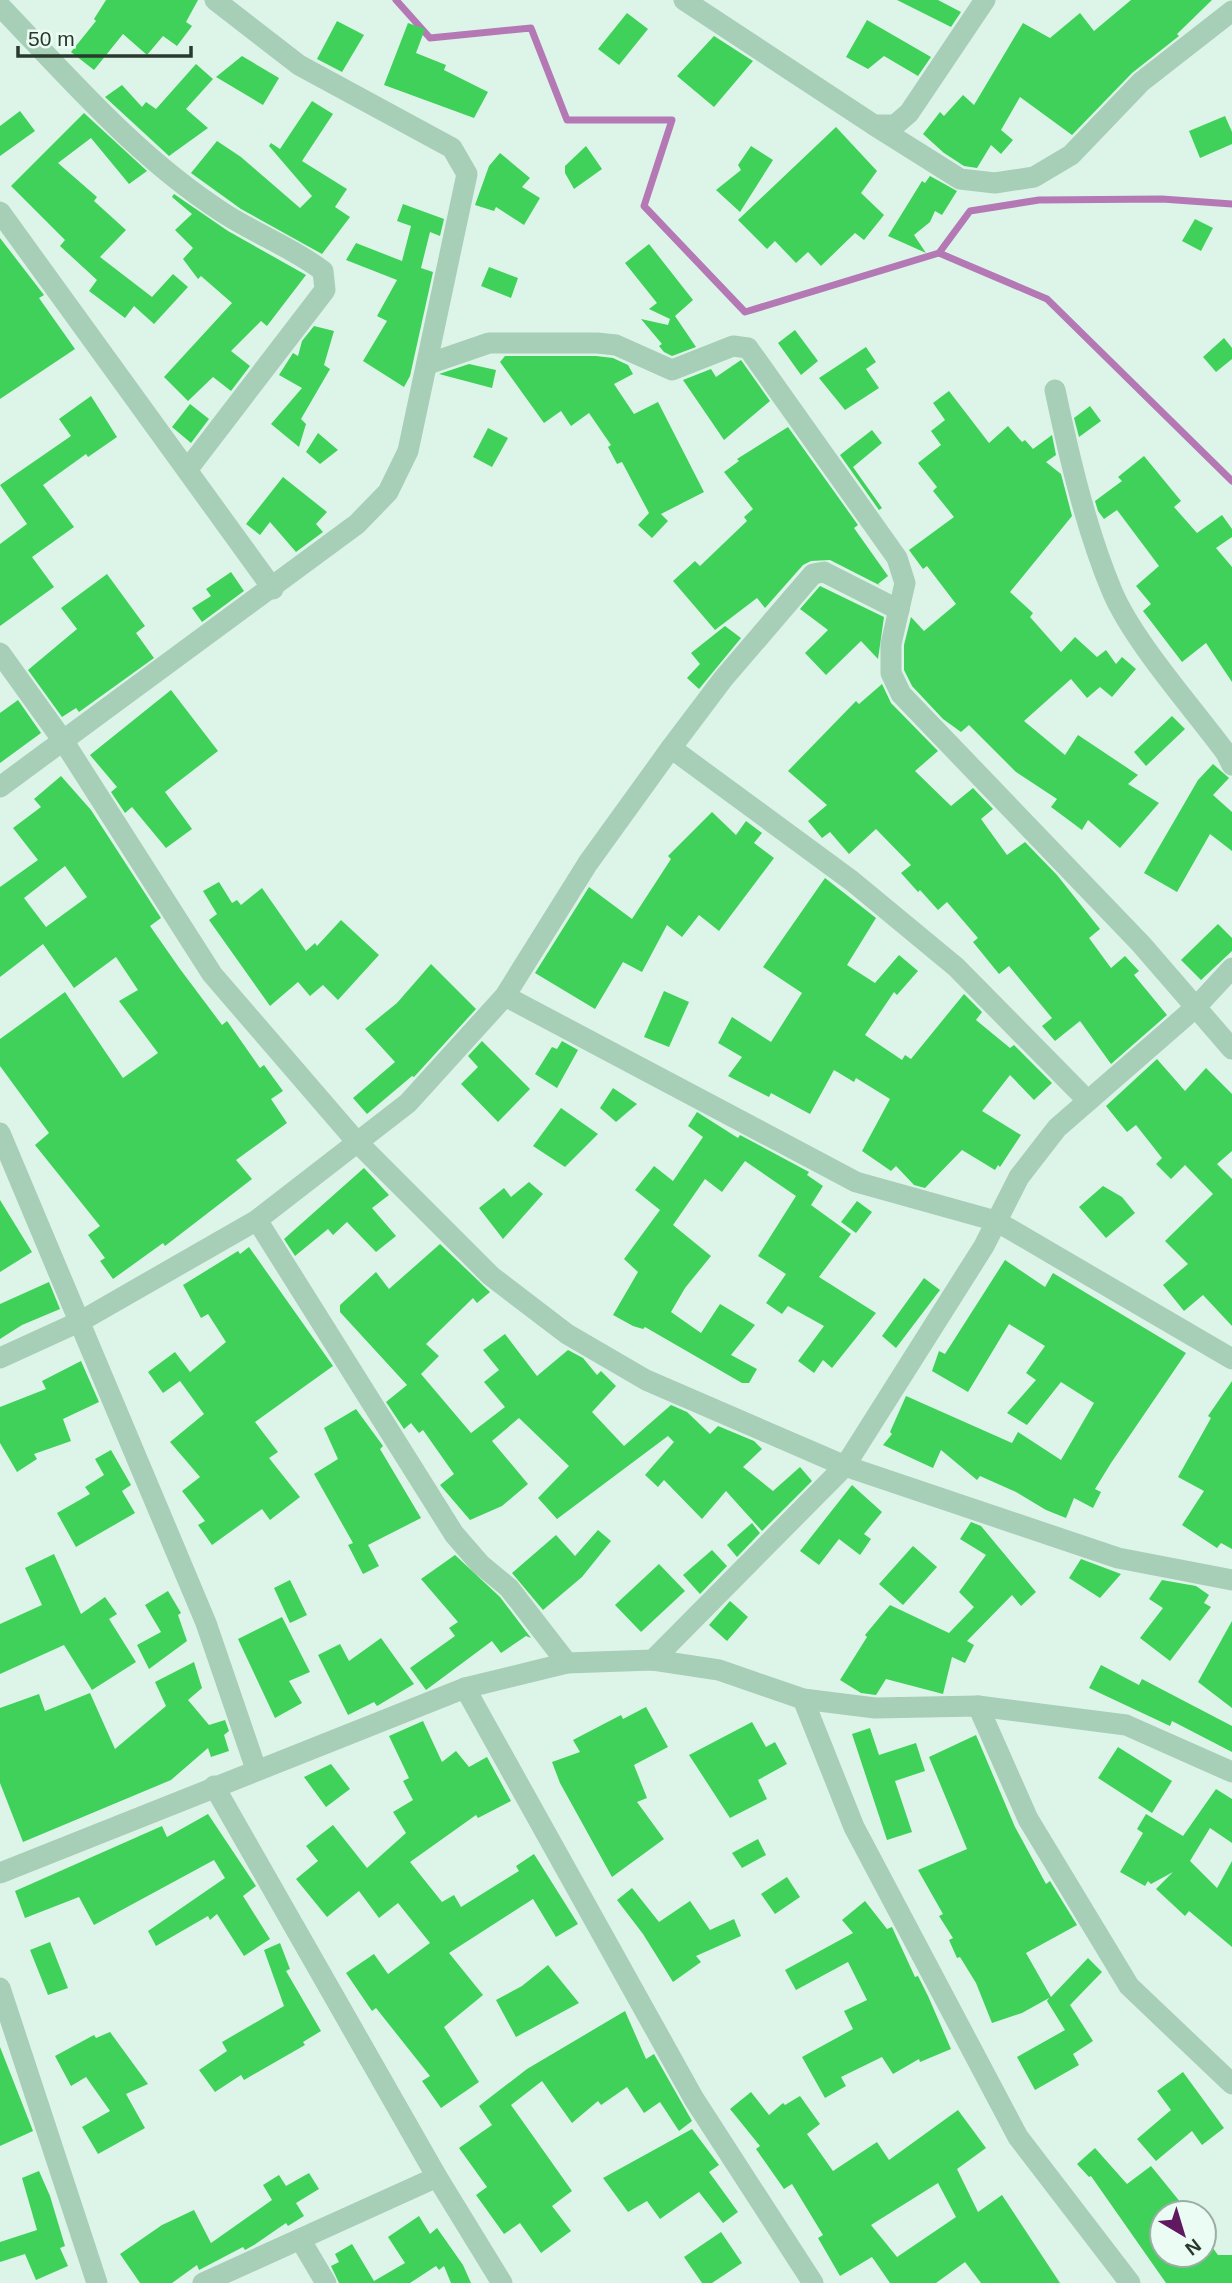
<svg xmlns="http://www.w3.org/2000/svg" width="1232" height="2283" font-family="Helvetica,sans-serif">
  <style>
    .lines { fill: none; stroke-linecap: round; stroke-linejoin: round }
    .stream { stroke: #b479b5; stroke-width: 7 }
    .building { fill: #3fd15a; fill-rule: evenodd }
    .minor { stroke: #a7ceb7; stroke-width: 21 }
  </style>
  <rect width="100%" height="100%" fill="#ddf5e8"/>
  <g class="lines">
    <g class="stream">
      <polyline points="396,0 430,38 531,28 567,120 672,120 644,206 745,312 939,253 1047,299 1232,481"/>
      <polyline points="939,253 970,211 1039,200 1162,199 1232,204"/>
    </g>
  </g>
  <g class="building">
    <polygon points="106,0 198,0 186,22 192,26 177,46 163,36 147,55 123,34 94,70 71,52 96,21 94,19"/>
    <polygon points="897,0 938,0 961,12 951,27"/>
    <polygon points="1131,0 1212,0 1177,34 1179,36 1132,73 1072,135 1020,97 1001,130 1013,140 1001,154 991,145 977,168 964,166 944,153 923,134 940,112 944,116 963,95 974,105 1023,23 1050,38 1080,13 1094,31"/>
    <polygon points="627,13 648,29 619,65 598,49"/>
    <polygon points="867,20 931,57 918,76 884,56 868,69 846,57"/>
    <polygon points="337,21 364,35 342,72 317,59"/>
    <polygon points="408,23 425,29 416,53 446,65 444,70 488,92 474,118 384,85"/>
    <polygon points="714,36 753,61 714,107 677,76"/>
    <polygon points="242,56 279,78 263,105 216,77"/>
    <polygon points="196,64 213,79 186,109 208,128 169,156 105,97 122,85 142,107 146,102 156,109"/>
    <polygon points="312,101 333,114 302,161 347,189 335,207 350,217 322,254 241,209 191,173 217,141 241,157 300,208 312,196 269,146 271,143 280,149"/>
    <polygon points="20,111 35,131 0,156 0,126"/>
    <polygon points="84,113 147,171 129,184 91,138 58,163 97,197 94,201 126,230 100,257 152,297 173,274 188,287 154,324 134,306 125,318 89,291 97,280 60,246 65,240 11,186"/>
    <polygon points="1225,116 1232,132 1232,144 1200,158 1189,131"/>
    <polygon points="836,127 877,171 861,193 884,215 864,240 855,233 821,266 808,252 796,263 775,241 767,249 738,220"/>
    <polygon points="586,146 602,169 574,189 565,173 565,166"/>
    <polygon points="751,146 773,160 740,212 716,190 741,170 738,165"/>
    <polygon points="500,153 530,178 522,187 540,198 524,225 496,207 494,211 475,205 489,166"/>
    <polygon points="930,176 957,191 942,215 935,211 930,222 914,235 926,253 888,236 922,181 925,183"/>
    <polygon points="174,194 228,231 306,275 267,326 261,321 231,351 250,366 231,391 213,377 188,401 164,377 232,303 201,276 198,279 183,259 193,248 175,230 192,214 172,197"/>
    <polygon points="403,204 444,219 440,236 430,232 421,268 433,272 410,376 404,387 363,361 387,321 377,316 397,280 346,260 356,243 402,261 411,226 397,221"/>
    <polygon points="1195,219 1213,228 1201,251 1182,241"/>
    <polygon points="0,238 44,295 39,298 75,349 0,399"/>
    <polygon points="649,244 693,300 675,316 696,347 672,356 664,352 659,346 662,344 641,319 668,325 670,319 649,309 657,303 625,263"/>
    <polygon points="489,267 518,278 511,298 481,286"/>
    <polygon points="314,326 334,331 324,365 330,369 301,419 306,424 299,447 271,424 302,388 279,375 293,353 298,356 302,341"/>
    <polygon points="795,330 818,361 801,375 778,343"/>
    <polygon points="1224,338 1232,348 1232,359 1216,372 1203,357"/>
    <polygon points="866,347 876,362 866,369 879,388 845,410 819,378"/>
    <polygon points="505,356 596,356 613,358 628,365 633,374 614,384 634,414 658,402 704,492 661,514 668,521 652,538 638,525 649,513 622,462 617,464 608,447 611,445 589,413 571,426 561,411 544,423 500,362"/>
    <polygon points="741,360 770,401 724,440 683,380 711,369 716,377"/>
    <polygon points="469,364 496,370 492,388 439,374"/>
    <polygon points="949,391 989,443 1008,426 1022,442 1025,440 1033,449 1052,435 1056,455 1046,462 1061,474 1072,516 1010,592 1033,613 1030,617 1061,652 1075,637 1097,657 1106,650 1116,664 1122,657 1136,669 1112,697 1100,687 1087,698 1071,679 1024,721 1065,755 1078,735 1138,775 1128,784 1159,803 1120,848 1088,820 1082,830 1051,807 1057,799 1016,772 969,725 961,732 943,719 912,686 904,670 904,645 911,617 924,631 956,604 927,566 923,569 909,550 954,517 933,491 937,487 918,463 941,445 931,431 945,420 933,403"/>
    <polygon points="91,396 117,437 88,457 86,454 43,485 74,527 32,557 54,587 0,626 0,544 27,524 0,485 71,436 59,419"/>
    <polygon points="190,404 209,419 191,443 172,427"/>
    <polygon points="1090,406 1101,421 1079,437 1074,418"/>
    <polygon points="788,427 858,525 854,528 888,576 878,584 881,586 830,560 811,561 803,565 765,608 757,598 715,630 673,581 695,561 700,566 747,521 744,517 753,509 724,472 739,461 737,459"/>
    <polygon points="488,428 508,438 492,467 473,457"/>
    <polygon points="872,430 882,443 853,467 882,508 879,510 840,455"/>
    <polygon points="318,433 338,450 320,464 306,452"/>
    <polygon points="1144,456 1181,501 1174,507 1197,533 1222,515 1232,529 1232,537 1216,548 1232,567 1232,682 1206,643 1182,662 1143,611 1151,604 1136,586 1159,566 1117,510 1104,519 1098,511 1095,501 1122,481 1118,477"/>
    <polygon points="283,477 327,512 316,524 323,532 296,552 270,522 260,535 246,524"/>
    <polygon points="231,572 244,591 202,622 192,608 211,596 206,589"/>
    <polygon points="107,574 145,626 136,633 154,658 79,712 76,708 62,717 28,670 77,629 61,608"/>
    <polygon points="820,586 884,617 878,659 861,641 826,675 805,653 828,630 800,609"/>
    <polygon points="725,626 741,638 699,689 687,678 700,664 691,653"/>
    <polygon points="882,684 891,703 938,751 915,771 951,806 973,788 993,809 981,819 1007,855 1025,842 1057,875 1100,929 1089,938 1111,968 1125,956 1139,971 1134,975 1167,1015 1111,1064 1080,1021 1055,1041 1042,1026 1052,1018 1009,966 999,974 973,942 978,938 947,902 938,910 920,890 918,892 901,873 911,865 876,829 849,854 830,832 822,838 808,821 827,805 788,771 856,701 859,704"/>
    <polygon points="171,690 218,751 165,792 192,829 166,848 132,807 125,813 111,792 117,787 90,755"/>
    <polygon points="18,700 41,733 0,763 0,713"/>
    <polygon points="1172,716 1185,729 1146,766 1134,752"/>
    <polygon points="1213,764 1229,778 1213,795 1232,812 1232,851 1210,834 1177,892 1144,873 1198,780"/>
    <path d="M61,776l30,34 70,108 -11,8 30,43 42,56 5,-4 33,47 4,-3 19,26 -12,8 16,24 -51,37 16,19 -87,67 -2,-3 -50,36 -13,-18 5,-3 -17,-23 12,-9 -65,-81 14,-12 -49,-67v-27l65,-47 58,86 35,-25 -39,-52 19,-11 -22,-33 -42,31 -31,-44 -43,33v-90l38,-27 -25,-32 28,-21 -7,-8zM65,866l22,31 -41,30 -22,-29z"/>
    <polygon points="712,812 736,835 746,821 762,833 754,843 774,858 719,931 699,915 682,937 667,925 642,972 623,962 595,1009 535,973 589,887 632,919 671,859 668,856"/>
    <polygon points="825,878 876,918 847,965 875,983 899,955 918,971 897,995 894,992 865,1035 902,1060 905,1055 911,1059 964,994 982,1012 976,1020 1010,1048 1014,1045 1052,1083 1034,1100 1010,1075 982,1111 1021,1135 1000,1167 998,1165 995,1170 962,1150 925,1188 914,1185 896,1166 891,1171 862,1151 890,1099 856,1078 854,1082 834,1070 810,1114 771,1093 769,1097 728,1076 742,1057 718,1043 732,1017 771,1042 802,993 763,967"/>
    <polygon points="219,882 232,903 237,900 241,905 262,888 306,951 315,943 317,946 341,920 379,955 338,1000 323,985 310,996 298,982 270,1006 209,920 217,914 203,891"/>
    <polygon points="1218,924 1232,938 1232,951 1201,980 1181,960"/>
    <polygon points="431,964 476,1009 414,1077 412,1076 367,1114 353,1098 395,1062 365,1029 397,1003"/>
    <polygon points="664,991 689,1002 669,1047 644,1037"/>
    <polygon points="482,1041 530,1089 498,1122 461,1084 478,1067 468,1056"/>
    <polygon points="562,1041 578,1050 557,1088 535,1074 552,1047 557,1049"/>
    <polygon points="1157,1059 1185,1091 1206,1068 1232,1094 1232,1151 1217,1164 1232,1179 1232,1326 1203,1295 1184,1311 1163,1285 1188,1264 1165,1241 1213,1194 1185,1165 1171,1179 1156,1164 1162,1158 1136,1125 1127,1132 1106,1106"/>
    <polygon points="613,1088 637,1104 616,1122 600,1108"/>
    <polygon points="561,1108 598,1134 565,1167 533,1146"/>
    <polygon points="697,1112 738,1138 740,1135 809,1172 807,1175 823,1186 811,1205 851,1234 819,1277 876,1313 832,1368 823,1360 814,1373 798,1361 824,1326 788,1306 782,1314 766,1303 786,1274 758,1256 796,1196 745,1161 722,1192 705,1179 673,1225 711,1256 685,1288 671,1312 701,1333 720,1304 755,1325 731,1355 757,1369 749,1383 742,1383 645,1327 643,1329 633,1326 613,1315 638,1272 624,1259 660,1210 635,1190 654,1166 673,1181 703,1137 688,1126"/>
    <polygon points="364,1168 389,1195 372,1208 396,1236 376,1252 347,1222 333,1235 328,1229 295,1256 284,1239"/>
    <polygon points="529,1182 543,1194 503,1239 479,1208 504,1188 511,1197"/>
    <polygon points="1103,1186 1122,1197 1135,1213 1106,1238 1079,1207"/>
    <polygon points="0,1200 32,1252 0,1272"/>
    <polygon points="857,1201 872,1212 856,1233 841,1222"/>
    <polygon points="440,1244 490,1292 477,1303 473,1298 426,1344 439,1356 421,1374 471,1433 505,1407 484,1382 499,1370 483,1350 505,1334 537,1376 568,1350 583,1358 597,1375 601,1371 616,1386 592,1412 624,1446 671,1405 687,1412 710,1434 718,1426 754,1441 762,1449 743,1467 773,1491 800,1467 812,1481 762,1531 726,1491 702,1519 664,1480 658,1487 645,1475 674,1442 668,1436 557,1519 538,1498 569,1466 519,1418 492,1441 528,1484 502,1506 470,1520 440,1485 454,1474 423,1430 419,1433 411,1423 404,1429 386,1402 407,1385 340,1312 340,1305 376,1272 389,1289"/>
    <polygon points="249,1247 333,1366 255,1422 278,1452 269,1458 300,1497 270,1520 262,1509 212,1545 198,1525 205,1521 182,1491 200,1477 170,1442 204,1414 180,1381 163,1393 148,1372 175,1352 190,1372 226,1342 208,1314 201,1318 183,1285 238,1251 240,1254"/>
    <polygon points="1005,1260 1045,1287 1053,1273 1186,1353 1111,1463 1095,1489 1101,1492 1093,1508 1074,1498 1066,1518 1046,1510 1016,1492 980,1476 977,1480 941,1450 933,1468 883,1445 892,1434 890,1432 906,1396 1012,1443 1018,1432 1061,1460 1094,1403 1061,1382 1027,1425 1007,1413 1036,1380 1026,1373 1045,1346 1009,1324 968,1392 932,1371 939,1351 945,1354"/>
    <polygon points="924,1278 940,1290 896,1348 882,1336"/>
    <polygon points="49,1282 60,1309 22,1325 0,1339 0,1304"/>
    <polygon points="81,1361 99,1402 63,1419 71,1441 34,1454 37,1459 17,1472 0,1443 0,1407 46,1389 42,1381"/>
    <polygon points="1232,1381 1232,1549 1221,1543 1217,1548 1182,1525 1204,1491 1178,1477 1211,1418 1208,1416"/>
    <polygon points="356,1409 383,1446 380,1449 421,1518 368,1545 379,1566 363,1574 348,1545 353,1543 314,1474 338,1459 324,1428"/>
    <polygon points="111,1450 131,1485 122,1491 135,1513 76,1547 57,1513 90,1494 85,1487 104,1475 95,1459"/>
    <polygon points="852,1485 882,1512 864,1534 871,1539 860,1555 839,1539 819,1565 800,1551"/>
    <polygon points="971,1522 981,1526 1036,1592 1021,1606 1012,1595 967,1641 974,1645 965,1663 952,1657 943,1694 886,1679 876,1695 861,1693 840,1680 867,1637 865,1635 890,1605 949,1633 974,1607 959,1592 986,1555 960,1539"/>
    <polygon points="752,1523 760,1533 737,1557 727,1545"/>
    <polygon points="598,1530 611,1541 582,1577 543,1610 512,1573 556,1535 575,1556"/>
    <polygon points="913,1546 937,1567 903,1605 879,1584"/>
    <polygon points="712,1550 727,1566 700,1594 683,1575"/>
    <polygon points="54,1554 81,1614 105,1597 117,1614 109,1619 136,1662 92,1690 64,1645 0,1674 0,1624 42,1605 25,1568"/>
    <polygon points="455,1555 500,1597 531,1638 526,1636 501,1653 492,1641 426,1690 410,1668 455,1636 449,1628 458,1622 421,1579"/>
    <polygon points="1081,1559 1121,1574 1100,1598 1069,1578"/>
    <polygon points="659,1564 685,1591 641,1632 615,1605"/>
    <polygon points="290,1580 307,1615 290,1623 274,1588"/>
    <polygon points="1162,1580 1196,1586 1209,1595 1204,1603 1211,1607 1170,1661 1140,1638 1163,1608 1149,1599"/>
    <polygon points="168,1591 181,1613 178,1615 187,1641 149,1669 137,1645 161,1632 145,1605"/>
    <polygon points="730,1601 748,1617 727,1641 709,1625"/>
    <polygon points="282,1617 310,1672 289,1681 302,1703 275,1718 238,1639"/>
    <polygon points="1232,1621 1232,1708 1198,1682"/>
    <polygon points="381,1638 414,1684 377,1706 374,1702 348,1715 318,1655 340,1644 349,1661"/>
    <polygon points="194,1662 202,1688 188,1700 209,1725 225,1720 229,1731 224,1735 229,1751 211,1757 208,1748 171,1780 23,1842 0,1783 0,1708 39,1694 45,1711 90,1693 115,1749 166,1706 155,1682"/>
    <polygon points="1101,1665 1139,1685 1142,1679 1232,1726 1232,1752 1172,1721 1170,1726 1089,1688"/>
    <polygon points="646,1707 668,1747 634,1765 647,1798 637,1802 664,1839 612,1877 560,1783 552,1762 580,1752 573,1740 621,1715 623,1719"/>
    <polygon points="423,1721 442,1762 456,1751 469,1767 487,1757 511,1801 478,1818 476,1815 410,1862 442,1902 454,1895 461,1907 519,1871 516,1866 534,1854 578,1924 556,1937 533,1899 449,1953 483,1995 444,2027 479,2082 441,2108 422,2081 430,2076 376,2008 372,2011 346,1973 374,1954 388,1974 430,1943 398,1903 379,1918 359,1891 327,1917 296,1879 318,1861 306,1846 333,1825 367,1868 406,1833 393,1812 413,1800 403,1781 409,1778 389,1736"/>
    <polygon points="752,1722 766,1747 775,1742 787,1764 758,1780 767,1799 730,1818 689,1755"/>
    <polygon points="870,1728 879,1755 916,1743 925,1771 895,1781 912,1832 887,1840 852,1734"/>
    <polygon points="976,1735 1015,1827 1046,1884 1050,1881 1077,1925 1026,1953 1051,1997 1088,1958 1102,1972 1070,2005 1093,2041 1073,2054 1079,2065 1035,2090 1017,2057 1065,2030 1047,2001 1049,1998 1022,2013 992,2023 976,1983 960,1957 957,1958 949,1940 953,1938 939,1916 943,1914 918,1870 967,1849 929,1757"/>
    <polygon points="1118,1747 1172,1781 1152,1813 1098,1778"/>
    <polygon points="331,1764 350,1789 326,1807 304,1777"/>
    <polygon points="1216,1789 1232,1799 1232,1843 1210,1828 1190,1861 1217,1888 1232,1861 1232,1947 1189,1911 1185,1916 1156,1889 1173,1872 1151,1884 1148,1881 1145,1886 1120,1872 1143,1833 1137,1829 1146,1814 1183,1836"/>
    <polygon points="208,1814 256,1886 243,1896 270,1939 244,1956 217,1914 210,1920 208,1916 156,1946 148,1931 225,1878 214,1860 94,1925 79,1897 25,1918 15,1891 162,1826 167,1837"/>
    <polygon points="758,1839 766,1855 742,1868 732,1853"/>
    <polygon points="787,1877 800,1897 775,1914 761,1894"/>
    <polygon points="632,1888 659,1922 690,1901 710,1930 734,1919 741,1936 696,1956 701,1962 673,1982 643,1934 617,1900"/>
    <polygon points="865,1901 887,1929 892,1927 915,1977 918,1976 928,1996 951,2049 920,2062 919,2059 893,2074 882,2057 841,2077 846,2086 825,2098 802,2057 853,2029 844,2011 867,2000 848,1962 796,1990 785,1970 853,1933 842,1920"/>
    <polygon points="50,1942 68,1988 48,1995 30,1950"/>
    <polygon points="280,1943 290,1969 286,1971 321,2031 303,2042 305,2045 244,2080 241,2075 215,2092 199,2070 227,2051 222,2042 284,2006 264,1950"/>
    <polygon points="548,1965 579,2003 516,2037 496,2000 522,1986"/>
    <polygon points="625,2011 646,2059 654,2054 692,2121 679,2131 660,2102 644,2113 627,2087 601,2105 598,2101 572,2123 542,2081 511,2105 572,2191 552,2206 571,2231 541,2253 520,2223 504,2234 476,2195 487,2187 459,2148 492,2125 479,2106 527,2069"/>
    <polygon points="110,2032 148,2084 126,2094 145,2128 98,2154 82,2127 110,2111 86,2077 71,2086 55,2056 94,2035 96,2038"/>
    <polygon points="0,2047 33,2131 0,2146"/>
    <polygon points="1183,2072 1224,2128 1202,2145 1192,2131 1156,2161 1137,2139 1171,2110 1157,2091"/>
    <path d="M751,2092l18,23 14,-12 2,2 15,-9 20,28 -13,10 26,37 44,-29 12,18 69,-50 28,38 -29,21 21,43 24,-17 58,88h-79l-16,-21 -29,21h-46l-18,-26 -32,19 -22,-38 5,-3 -31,-51 -8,5 -28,-40 4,-3 -30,-37zM938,2183l18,34 -59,40 -26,-32z"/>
    <polygon points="692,2129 719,2165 709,2172 738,2212 723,2223 699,2192 660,2219 647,2201 628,2212 603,2178"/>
    <polygon points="1095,2148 1127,2184 1151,2166 1181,2203 1170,2213 1162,2213 1162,2255 1204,2255 1204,2236 1218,2255 1232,2255 1232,2283 1166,2283 1091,2176 1089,2177 1077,2164"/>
    <polygon points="39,2171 50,2196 65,2246 60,2248 68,2266 36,2280 25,2254 0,2262 0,2242 37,2230 22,2178"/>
    <polygon points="309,2173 319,2189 296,2203 304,2216 288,2226 286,2223 254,2245 245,2250 243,2247 199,2270 197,2265 172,2283 140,2283 120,2254 162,2225 194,2210 211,2243 272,2200 263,2185 279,2175 286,2186"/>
    <polygon points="419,2216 430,2234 437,2228 463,2265 471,2283 451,2283 444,2266 439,2270 436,2266 410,2283 339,2283 331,2266 339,2262 335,2254 352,2244 374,2281 405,2263 388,2237"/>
    <polygon points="721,2232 742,2263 712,2283 702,2283 684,2257"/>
  </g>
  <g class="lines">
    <g class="minor">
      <polyline points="684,0 874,125 895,125 909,113 985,0"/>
      <path d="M0,6c70,73 137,151 222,206 33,22 70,35 101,59l2,19 -138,180"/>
      <polyline points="874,125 960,179 995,183 1034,177 1071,155 1141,82 1232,11"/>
      <polyline points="0,212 273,589"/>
      <polyline points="428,364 489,343 597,343 616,345 672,370 733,346 748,348 897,558 905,583 891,644 891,673 901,694 1141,944 1232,1049"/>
      <path d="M1055,390c14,66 31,139 57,201 21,50 80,116 114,162l6,12"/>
      <polyline points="0,653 64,742 212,974 356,1141 491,1276 567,1334 646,1380 845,1466 1118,1558 1232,1580"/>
      <polyline points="671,748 852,881 956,967 1088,1101"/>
      <polyline points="0,787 357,524 388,492 408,451 467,174 452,148 299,65 215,0"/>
      <polyline points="505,996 856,1182 996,1221 1232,1359"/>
      <polyline points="0,1133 206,1623 256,1769"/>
      <polyline points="257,1220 454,1534 480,1564 509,1588 567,1663"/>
      <polyline points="0,1358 81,1321 257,1220 408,1103 505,996 588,863 671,748 723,679 813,574 824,572 899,610"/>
      <polyline points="653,1660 845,1466 984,1246 1019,1177 1057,1128 1196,1007 1232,968"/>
      <polyline points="465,1688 694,2099 813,2283"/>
      <polyline points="803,1699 854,1827 1018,2137 1130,2283"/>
      <polyline points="978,1706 1028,1819 1129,1986 1232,2084"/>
      <polyline points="214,1786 437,2177 502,2283"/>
      <polyline points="0,1873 465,1688 567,1663 653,1660 719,1670 803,1699 875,1708 978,1706 1126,1725 1232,1772"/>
      <polyline points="0,1988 97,2283"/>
      <polyline points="300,2239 326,2283"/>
      <polyline points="203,2283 437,2177"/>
    </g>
  </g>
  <g transform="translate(1183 2234) rotate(142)"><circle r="33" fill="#eafcf3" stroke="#9caea4" stroke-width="2"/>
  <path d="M0-5L12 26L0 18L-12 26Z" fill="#601960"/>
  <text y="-10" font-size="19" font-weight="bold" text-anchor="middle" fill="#283a2d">N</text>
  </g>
  <path d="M18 46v10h173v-10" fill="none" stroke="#283a2d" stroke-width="3.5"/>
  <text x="28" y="46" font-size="21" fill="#283a2d" stroke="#eafcf3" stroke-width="5" paint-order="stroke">50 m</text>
</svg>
